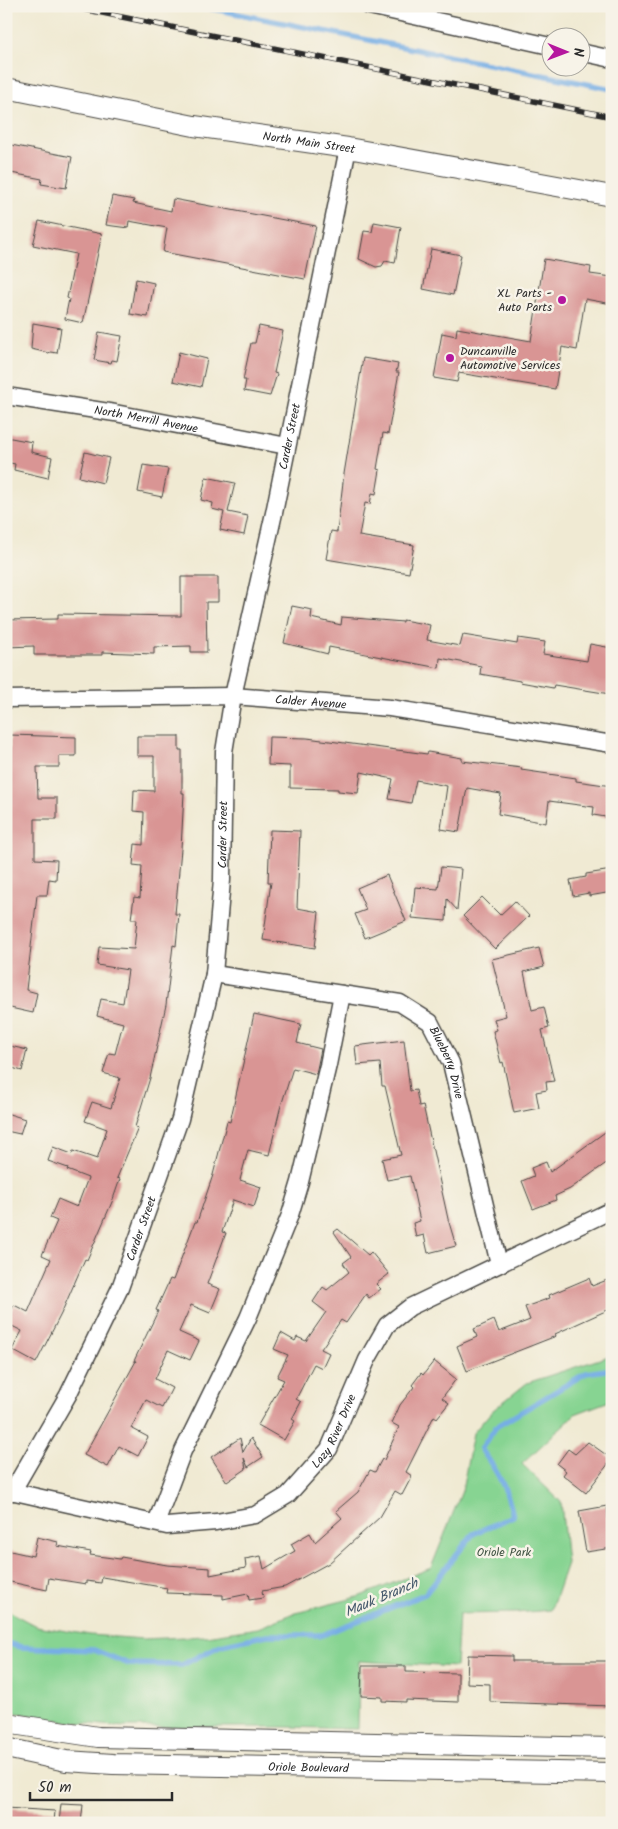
<svg xmlns="http://www.w3.org/2000/svg" width="618" height="1829" font-family="Kalam,sans-serif">
  <style>
    .green { fill: #87d492; stroke: #59805e }
    .lines { fill: none; stroke-linecap: round; stroke-linejoin: round }
    .stream { stroke: #76aee5; stroke-width: 5.5 }
    .building { fill: #d99594 }
    .minor-casing { stroke: #494844; stroke-width: 19 }
    .tertiary-casing { stroke: #494844; stroke-width: 22 }
    .minor { stroke: #fff; stroke-width: 16 }
    .tertiary { stroke: #fff; stroke-width: 20 }
    .rail-casing { stroke: #2b2b2b; stroke-width: 5.5 }
    .rail { stroke: #f7f3e8; stroke-width: 4; stroke-dasharray: 11; stroke-linecap: butt }
    .poi-dot { fill: #b5179e; stroke: #f7f3e8; stroke-width: 2 }
    .labels { text-anchor: middle; stroke-width: 5; stroke-linejoin: round; paint-order: stroke }
    .street-label { font-size: 12px; fill: #2b2b2b; stroke: #f7f3e8 }
    .poi-label { font-size: 12px; fill: #2b2b2b; stroke: #f7f3e8; text-anchor: end }
    .park-label { font-size: 12px; fill: #425545; stroke: #f7f3e8 }
    .water-label { font-size: 14px; font-style: italic; fill: #45596c; stroke: #f7f3e8 }
  </style>
  <rect width="100%" height="100%" fill="#f7f3e8"/>
  <filter id="ink" filterUnits="userSpaceOnUse"><feTurbulence type="fractalNoise" baseFrequency=".02" numOctaves="2"/><feDisplacementMap in="SourceGraphic" scale="10" xChannelSelector="R" yChannelSelector="G"/><feConvolveMatrix kernelMatrix="1 2 1 2 8 2 1 2 1" color-interpolation-filters="sRGB"/></filter>
  <filter id="wash" filterUnits="userSpaceOnUse"><feTurbulence type="fractalNoise" baseFrequency=".0096" numOctaves="4" result="noise"/><feDisplacementMap in="SourceGraphic" scale="20" xChannelSelector="R" yChannelSelector="G"/><feGaussianBlur stdDeviation="1.12" result="paint"/><feColorMatrix in="noise" values="0 0 0 0 0 0 0 0 0 0 0 0 0 0 0 0 0 1.4 0 .05"/><feComposite in="paint" operator="in"/></filter>
  <g filter="url(#wash)">
    <rect width="100%" height="100%" fill="#f0ead3"/>
    <polygon class="green" points="612,1355 612,1400 575,1414 522,1464 561,1502 567,1563 551,1610 516,1613 459,1614 456,1667 359,1661 358,1729 288,1727 125,1727 70,1722 6,1711 6,1610 36,1626 90,1635 143,1639 206,1636 258,1628 292,1614 358,1597 431,1568 462,1491 473,1433 492,1411 527,1383"/>
    <g class="lines">
      <g class="stream">
        <polyline points="199,6 612,89"/>
        <path d="M6,1643l15,4 73,3 35,14 53,1 39,-20 46,-10h55l103,-41 48,-60 40,-18c-6,-27 -15,-44 -32,-67l15,-22 90,-54 26,-4"/>
      </g>
    </g>
    <g id="blocks">
      <g class="building">
        <polygon points="6,144 72,157 66,188 41,184 42,179 6,172"/>
        <polygon points="112,196 134,200 133,203 171,211 173,199 316,226 305,279 163,252 167,228 129,221 128,228 106,225"/>
        <polygon points="39,221 102,234 83,323 65,319 69,299 67,298 76,254 33,245"/>
        <polygon points="374,222 401,227 395,263 385,261 382,266 376,267 359,259 364,231 372,232"/>
        <polygon points="431,249 461,255 453,295 423,289"/>
        <polygon points="544,259 591,267 590,274 612,277 612,304 585,299 577,350 562,347 555,389 459,373 457,382 434,378 442,333 456,336 457,328 531,341"/>
        <polygon points="136,279 154,283 148,317 130,314"/>
        <polygon points="33,323 61,328 57,353 50,352 49,353 31,349"/>
        <polygon points="259,326 283,331 274,373 277,374 270,396 244,391 246,380 243,380 251,343 255,343"/>
        <polygon points="99,332 122,336 117,361 112,360 111,363 94,360"/>
        <polygon points="179,352 207,359 201,387 173,381"/>
        <polygon points="363,358 398,364 396,372 399,372 388,434 383,433 377,469 380,470 376,494 372,493 370,504 365,503 359,536 414,545 409,573 326,559 331,531 337,532 344,474"/>
        <polygon points="6,437 32,442 31,452 52,457 48,478 14,470 15,464 6,462"/>
        <polygon points="85,452 109,458 103,483 79,477"/>
        <polygon points="143,465 168,469 162,497 138,492"/>
        <polygon points="206,477 235,483 228,512 248,516 244,535 220,530 224,512 212,509 213,503 201,500"/>
        <polygon points="181,577 218,577 218,602 206,602 207,652 191,652 191,646 154,647 154,654 102,652 102,655 34,655 34,646 6,647 6,620 58,619 58,614 181,616"/>
        <polygon points="292,606 312,610 311,618 341,625 342,617 403,622 403,620 430,625 427,640 460,646 463,635 517,644 518,638 545,642 543,654 587,661 590,644 612,648 610,694 554,685 553,688 520,682 520,681 480,674 481,666 440,658 439,668 329,647 328,654 284,643"/>
        <polygon points="10,735 76,737 76,756 59,756 59,767 37,767 38,798 57,798 57,819 35,819 35,859 57,860 56,880 49,879 47,895 37,895 26,990 37,993 33,1013 6,1007 6,874 9,874 11,843 8,843 8,833 6,833 6,808 9,808 10,792 9,770 6,770 6,748 10,748"/>
        <polygon points="137,736 179,736 179,750 182,750 182,793 184,793 181,849 175,914 179,914 176,946 173,945 166,1005 150,1078 135,1127 138,1128 117,1178 120,1179 112,1202 87,1260 85,1259 61,1314 36,1363 12,1350 22,1331 6,1323 6,1319 14,1305 28,1312 51,1259 42,1255 57,1221 50,1218 58,1199 77,1207 88,1178 67,1170 68,1168 48,1161 53,1147 72,1154 73,1151 97,1159 107,1129 85,1121 92,1102 111,1108 120,1078 103,1073 109,1053 115,1054 123,1023 97,1016 101,999 123,1003 128,970 97,965 99,947 134,949 137,919 131,919 134,897 140,898 142,866 133,865 135,844 143,845 144,812 133,811 134,790 154,791 154,756 137,756"/>
        <polygon points="269,737 307,738 427,754 428,752 462,758 462,761 522,768 521,770 576,778 576,781 612,786 612,818 593,815 594,807 549,801 546,823 498,814 501,794 467,788 459,832 441,829 447,786 416,780 411,803 389,799 393,779 361,772 358,793 338,791 338,789 290,788 290,766 268,765"/>
        <polygon points="270,830 300,831 297,908 319,912 315,948 263,940 271,882 268,882"/>
        <polygon points="441,867 461,869 457,910 447,899 446,921 412,918 415,887 438,889"/>
        <polygon points="612,870 612,892 589,896 589,893 573,896 570,880 586,877 586,874"/>
        <polygon points="387,875 406,921 365,938 355,914 366,910 357,888"/>
        <polygon points="482,897 500,915 515,901 529,916 495,949 463,916"/>
        <polygon points="539,948 544,967 524,972 532,1010 544,1007 549,1028 542,1030 554,1081 546,1082 547,1090 536,1092 539,1108 514,1113 503,1062 501,1063 493,1031 497,1030 494,1019 506,1016 492,959"/>
        <polygon points="254,1014 301,1024 297,1043 321,1049 316,1074 293,1068 280,1109 269,1155 248,1150 240,1180 261,1187 254,1207 233,1200 222,1232 226,1233 207,1284 220,1289 210,1313 191,1305 179,1332 199,1341 190,1360 168,1350 155,1379 172,1388 162,1408 146,1400 131,1428 148,1437 138,1456 119,1446 108,1467 84,1455 136,1361 134,1361 158,1311 156,1310 170,1279 173,1280 195,1222 197,1222 213,1175 227,1121 230,1122"/>
        <polygon points="404,1040 410,1091 416,1090 419,1106 423,1105 448,1219 456,1246 428,1253 424,1235 416,1237 413,1223 420,1221 410,1176 387,1180 382,1159 401,1155 385,1086 382,1086 380,1063 357,1065 355,1046"/>
        <polygon points="6,1045 27,1050 22,1071 6,1066"/>
        <polygon points="6,1113 25,1119 20,1134 6,1131"/>
        <polygon points="612,1127 612,1159 570,1189 555,1196 556,1200 533,1209 522,1181 534,1176 531,1168 546,1162 550,1172"/>
        <polygon points="338,1229 368,1255 371,1252 389,1274 376,1284 381,1289 369,1298 366,1294 346,1323 341,1320 321,1349 329,1353 322,1368 314,1364 296,1399 301,1402 292,1419 295,1421 284,1440 258,1425 284,1380 277,1377 288,1355 274,1349 281,1333 295,1341 297,1337 306,1341 326,1312 313,1302 323,1287 327,1290 349,1272 343,1263 351,1257 334,1232"/>
        <polygon points="589,1278 592,1286 612,1278 612,1308 555,1334 556,1336 467,1371 457,1346 477,1337 474,1329 494,1320 499,1332 530,1320 525,1307 550,1298 549,1295"/>
        <polygon points="434,1361 456,1379 442,1398 449,1403 437,1418 434,1416 406,1472 412,1476 402,1495 395,1491 380,1517 329,1563 285,1587 262,1591 263,1598 249,1600 248,1594 223,1599 223,1595 166,1593 167,1588 102,1577 101,1583 86,1581 86,1584 49,1578 47,1590 6,1581 6,1550 33,1556 37,1537 58,1542 57,1546 91,1552 90,1555 120,1559 121,1557 167,1565 210,1568 210,1575 246,1568 245,1559 261,1556 264,1569 295,1551 291,1544 310,1533 315,1542 342,1518 336,1511 358,1492 370,1470 375,1472 382,1459 384,1460 399,1427 392,1423 400,1405 414,1387 412,1385 421,1373 423,1375"/>
        <polygon points="240,1438 243,1452 251,1438 263,1457 248,1467 244,1458 246,1469 227,1482 211,1457"/>
        <polygon points="588,1442 612,1459 586,1493 563,1475 566,1471 557,1464 568,1449 575,1454"/>
        <polygon points="607,1506 609,1525 612,1525 612,1548 586,1552 579,1511"/>
        <polygon points="468,1655 512,1656 512,1661 612,1661 612,1706 490,1702 490,1684 467,1683"/>
        <polygon points="362,1666 406,1666 406,1672 458,1673 458,1702 406,1700 406,1702 382,1701 382,1697 361,1696"/>
        <polygon points="61,1804 83,1805 81,1823 59,1823"/>
        <polygon points="6,1808 55,1811 54,1823 6,1823"/>
      </g>
    </g>
  </g>
  <g filter="url(#ink)">
    <use href="#blocks" fill-opacity="0" stroke="#494844" stroke-width="1"/>
    <g class="lines">
      <g class="minor-casing">
        <g id="minor">
          <polyline points="369,6 550,46"/>
          <polyline points="580,52 612,59"/>
          <path id="s1" d="M6,396l109,17 172,33"/>
          <path id="s2" d="M6,699l227,-3 157,12 222,36"/>
          <path id="s3" d="M214,974l186,29 30,19 21,41 48,201"/>
          <path id="s4" d="M6,1490l161,36 49,-4 39,-7 33,-20 41,-46 38,-89 20,-35 23,-18 202,-97"/>
          <path id="s5" d="M12,1492l56,-97 52,-107 60,-169 34,-145 8,-94 2,-128 9,-56 41,-183 74,-365"/>
          <polyline points="156,1523 183,1451 248,1318 290,1215 300,1182 328,1065 342,994"/>
        </g>
      </g>
      <g class="tertiary-casing">
        <g id="tertiary">
          <path id="s6" d="M6,88l188,38 154,22 264,48"/>
          <polyline points="6,1723 98,1737 612,1748"/>
          <path id="s7" d="M6,1748l60,13 47,3 499,9"/>
        </g>
      </g>
      <use href="#minor" class="minor"/>
      <use href="#tertiary" class="tertiary"/>
      <g class="rail-casing">
        <polyline id="rail" points="68,6 612,117"/>
      </g>
      <use href="#rail" class="rail"/>
    </g>
  </g>
  <g class="poi-dot">
    <circle cx="562" cy="300" r="5"/>
    <circle cx="450" cy="358" r="5"/>
  </g>
  <g class="labels">
    <g class="street-label">
      <text dy="4" stroke="none"><textPath href="#s6" startOffset="308">North Main Street</textPath></text>
      <text dy="4" stroke="none"><textPath href="#s1" startOffset="142">North Merrill Avenue</textPath></text>
      <text dy="4" stroke="none"><textPath href="#s5" startOffset="1104">Carder Street</textPath></text>
      <text dy="4" stroke="none"><textPath href="#s2" startOffset="305">Calder Avenue</textPath></text>
      <text dy="4" stroke="none"><textPath href="#s5" startOffset="699">Carder Street</textPath></text>
      <text dy="4" stroke="none"><textPath href="#s3" startOffset="268">Blueberry Drive</textPath></text>
      <text dy="4" stroke="none"><textPath href="#s5" startOffset="294">Carder Street</textPath></text>
      <text dy="4" stroke="none"><textPath href="#s4" startOffset="372">Lazy River Drive</textPath></text>
      <text dy="4" stroke="none"><textPath href="#s7" startOffset="304">Oriole Boulevard</textPath></text>
    </g>
    <g class="poi-label">
      <text x="552" y="297">XL Parts -<tspan x="552" dy="14">Auto Parts</tspan></text>
      <text x="460" y="355" text-anchor="start">Duncanville<tspan x="460" dy="14">Automotive Services</tspan></text>
    </g>
    <g class="park-label">
      <text x="504" y="1556">Oriole Park</text>
    </g>
    <g class="water-label">
      <text transform="translate(381 1597) rotate(-23)" y="5">Mauk Branch</text>
    </g>
  </g>
  <rect width="618" height="1829" fill="none" stroke="#f7f3e8" stroke-width="25"/>
  <g transform="translate(566 52) rotate(91)"><circle r="24" fill="#f7f3e8" stroke="#a5a39c"/>
  <path d="M0-4L9 19L0 12L-9 19Z" fill="#b5179e"/>
  <text y="-8" font-size="14" font-weight="bold" text-anchor="middle" fill="#2b2b2b">N</text>
  </g>
  <path d="M30 1792v8h142v-8" fill="none" stroke="#2b2b2b" stroke-width="2.5"/>
  <text x="38" y="1792" font-size="15" fill="#2b2b2b" stroke="#f7f3e8" stroke-width="4" paint-order="stroke">50 m</text>
</svg>
